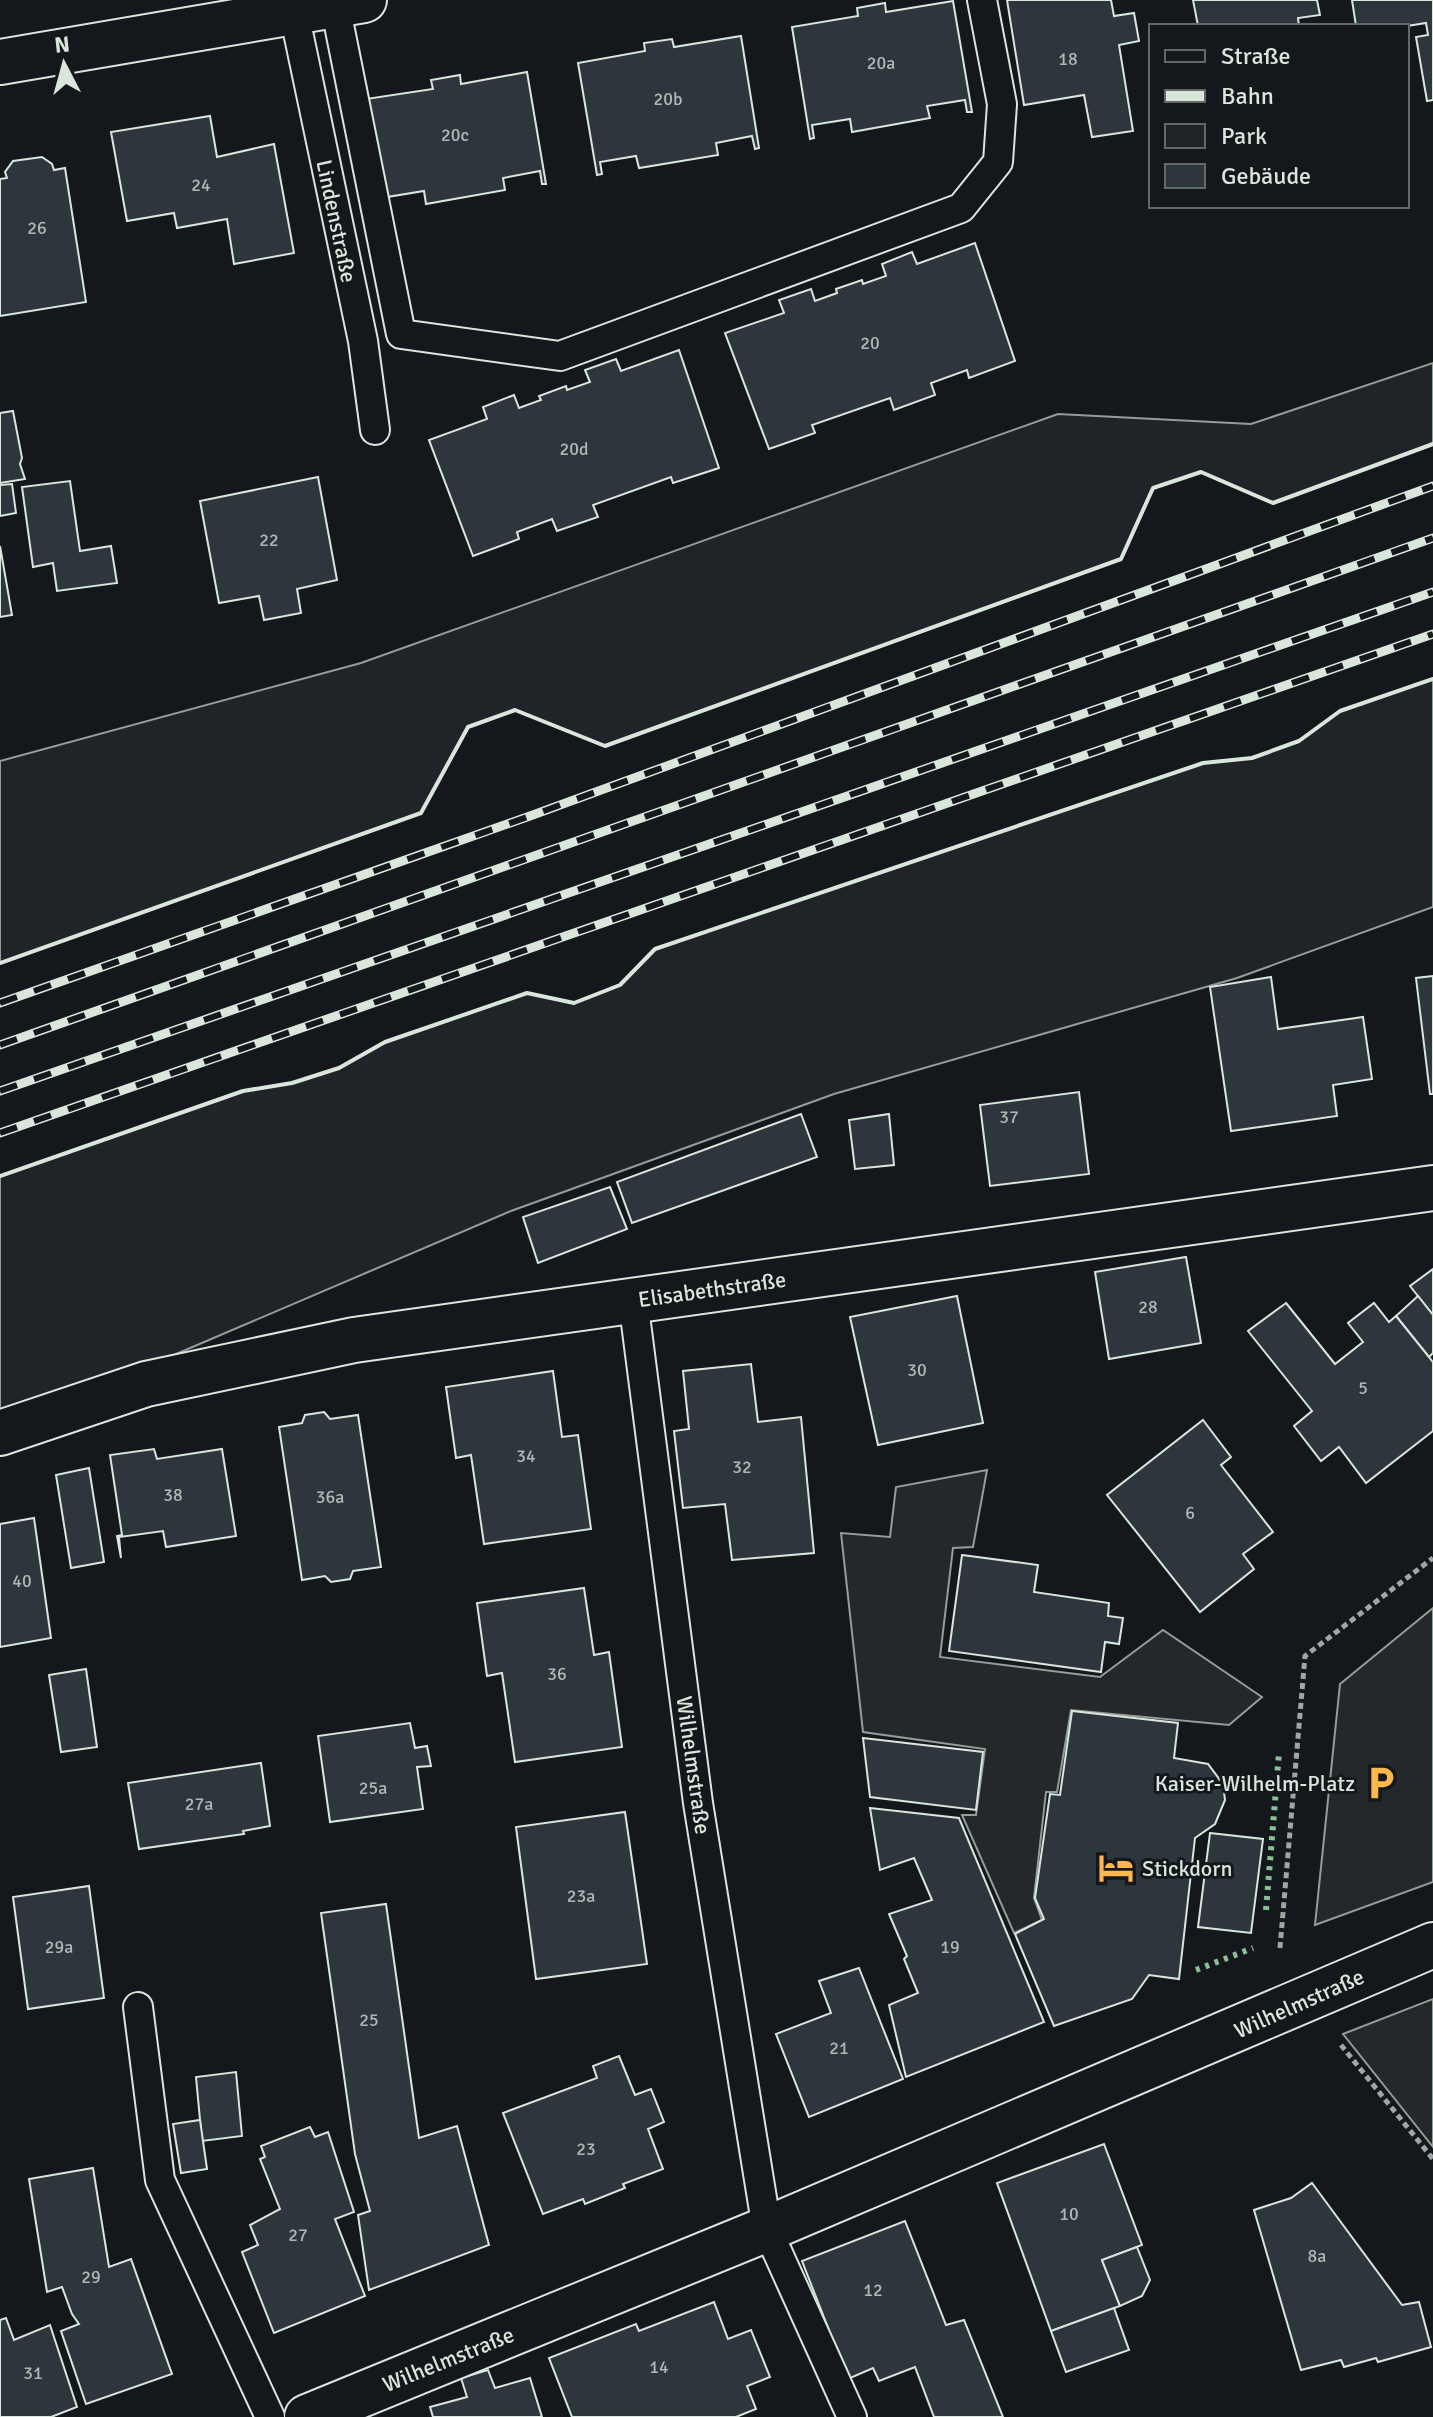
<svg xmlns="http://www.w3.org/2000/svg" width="1433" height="2417" font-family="Signika,sans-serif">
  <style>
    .green { fill: #202428; stroke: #939e99; stroke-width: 2 }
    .parking { fill: #24282b; stroke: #939e99; stroke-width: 2 }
    .building { fill: #2c363c; stroke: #d8e6dc; stroke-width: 2 }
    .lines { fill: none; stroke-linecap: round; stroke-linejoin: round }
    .service-casing { stroke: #d8e6dc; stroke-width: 32 }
    .minor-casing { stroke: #d8e6dc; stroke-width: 48 }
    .path { stroke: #9da8a2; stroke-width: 5; stroke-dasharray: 6 4; stroke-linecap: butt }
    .service { stroke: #14181c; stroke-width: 28 }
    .minor { stroke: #14181c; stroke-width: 44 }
    .rail-casing { stroke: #d8e6dc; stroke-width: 9 }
    .rail { stroke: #14181c; stroke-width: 6; stroke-dasharray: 18; stroke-linecap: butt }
    .hedge { stroke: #8ac095; stroke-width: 6; stroke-dasharray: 4 6; stroke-linecap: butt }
    .wall { stroke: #d8e6dc; stroke-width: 4 }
    .labels { text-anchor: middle; stroke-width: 6; stroke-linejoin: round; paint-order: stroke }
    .number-label { font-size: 18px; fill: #adbab4 }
    .street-label { font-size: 22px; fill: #d8e6dc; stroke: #14181c }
    .poi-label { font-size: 22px; fill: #d8e6dc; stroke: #14181c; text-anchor: end }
  </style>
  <rect width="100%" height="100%" fill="#14181c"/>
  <g class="green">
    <polygon points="1433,363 1433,444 1273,503 1201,472 1153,488 1121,559 605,746 515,710 468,727 421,813 0,963 0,761 361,663 1058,414 1251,424"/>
    <polygon points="1433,679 1433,907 1237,978 834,1094 511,1211 134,1372 0,1418 0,1176 243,1091 292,1083 339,1068 385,1042 527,993 574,1003 620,985 655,949 1203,763 1252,758 1299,741 1340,711"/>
  </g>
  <g class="parking">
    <polygon points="987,1470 973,1547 953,1548 940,1657 1100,1677 1163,1630 1262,1697 1229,1725 1071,1710 1057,1792 1046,1792 1034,1898 1042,1920 1014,1933 962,1815 976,1815 985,1749 863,1732 841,1533 890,1537 896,1487"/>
    <polygon points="1433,1608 1433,1882 1315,1925 1340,1684"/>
    <polygon points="1433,1999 1433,2147 1343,2034"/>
  </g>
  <g class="building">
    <polygon points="1007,0 1111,0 1114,16 1134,13 1139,41 1119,45 1133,131 1092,137 1084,95 1024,105"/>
    <polygon points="1193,0 1317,0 1320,15 1298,18 1299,26 1198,26"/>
    <polygon points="1352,0 1433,0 1433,100 1427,101 1416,37 1428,35 1426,23 1407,26 1356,26"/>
    <polygon points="953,1 972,112 967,112 965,100 927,106 930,118 852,132 850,119 812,125 814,138 810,139 792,27 858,16 857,8 885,3 886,12"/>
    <polygon points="741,36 759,148 755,149 752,136 716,143 718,155 639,168 636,156 600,162 602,174 597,175 578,63 645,51 644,43 672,39 674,47"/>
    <polygon points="527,72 546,184 542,184 540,171 503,178 505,190 426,204 424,191 387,197 366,99 433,89 431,80 460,75 461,84"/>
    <polygon points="210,116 217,157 274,144 294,253 234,264 227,219 177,228 174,213 127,221 111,132"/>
    <polygon points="42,157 52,164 54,170 65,168 86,302 0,316 0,179 7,178 5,172 13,161"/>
    <polygon points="975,243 1015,361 969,378 967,370 931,383 935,395 894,410 890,398 812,425 815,433 769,449 725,333 784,313 779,300 811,289 815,301 837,293 836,289 862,280 863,284 886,276 882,264 912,252 917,264"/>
    <polygon points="679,350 719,468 673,483 671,477 593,505 598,517 557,531 552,519 517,532 519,539 473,556 429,440 487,419 483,407 514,395 519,408 541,400 539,396 566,386 567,390 590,382 585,370 616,359 621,371"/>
    <polygon points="13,411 22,458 20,464 25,479 0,483 0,413"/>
    <polygon points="318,477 337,580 297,589 301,613 264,620 259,596 219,603 200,501"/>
    <polygon points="70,481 80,551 111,546 117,583 57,591 53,563 33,567 22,487"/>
    <polygon points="12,484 16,513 0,516 0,485"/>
    <polygon points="0,546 12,615 0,617"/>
    <polygon points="1433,976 1433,1094 1430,1094 1416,978"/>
    <polygon points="1271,977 1278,1029 1363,1017 1372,1079 1333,1085 1337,1116 1231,1131 1210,987"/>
    <polygon points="1079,1092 1089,1174 990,1186 980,1105"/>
    <polygon points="801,1114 817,1157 632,1223 617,1182"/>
    <polygon points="889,1114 894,1165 855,1169 849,1120"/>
    <polygon points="610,1187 627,1229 538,1263 523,1217"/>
    <polygon points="1186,1257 1201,1343 1109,1359 1095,1272"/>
    <polygon points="1433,1269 1433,1315 1410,1286"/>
    <polygon points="957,1296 983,1423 878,1445 850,1317"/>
    <polygon points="1418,1296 1433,1315 1433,1353 1429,1357 1396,1316"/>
    <polygon points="1286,1303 1335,1364 1363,1342 1348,1323 1374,1303 1389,1322 1396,1316 1433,1362 1433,1431 1366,1483 1339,1447 1321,1461 1294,1426 1312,1411 1248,1331"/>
    <polygon points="751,1364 758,1422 801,1417 814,1553 732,1560 725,1504 683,1508 674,1431 689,1429 683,1371"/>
    <polygon points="553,1371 562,1437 578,1435 591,1529 484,1544 471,1455 456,1458 446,1387"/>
    <polygon points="324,1412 330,1419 358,1415 381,1567 353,1571 350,1579 331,1582 325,1576 302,1580 279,1427 302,1423 305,1415"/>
    <polygon points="1203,1420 1231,1457 1221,1465 1273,1532 1243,1554 1254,1569 1200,1612 1107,1495"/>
    <polygon points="154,1449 157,1459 222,1449 236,1536 166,1547 163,1531 119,1537 121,1558 117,1536 122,1535 110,1455"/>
    <polygon points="89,1468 104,1562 71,1568 56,1475"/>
    <polygon points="34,1518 51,1638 0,1647 0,1524"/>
    <polygon points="962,1555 1038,1565 1034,1592 1109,1603 1108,1616 1123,1618 1119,1644 1105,1642 1101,1672 949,1651"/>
    <polygon points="584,1588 594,1655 609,1652 622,1747 515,1762 502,1673 487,1676 477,1603"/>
    <polygon points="86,1669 97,1747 61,1752 49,1675"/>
    <polygon points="1072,1711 1178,1723 1174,1758 1208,1764 1223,1784 1225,1800 1215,1824 1195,1838 1179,1979 1149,1975 1132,1999 1054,2026 1015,1934 1044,1919 1035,1898 1050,1794 1060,1795"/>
    <polygon points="410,1723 415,1748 427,1746 431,1766 417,1767 423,1809 330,1822 318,1736"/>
    <polygon points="863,1738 983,1752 976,1810 870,1797"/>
    <polygon points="261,1763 270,1826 243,1831 244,1834 139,1849 128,1783"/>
    <polygon points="870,1808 959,1818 1044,2022 906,2077 889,2005 918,1993 904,1959 907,1956 889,1914 932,1900 914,1858 880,1870"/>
    <polygon points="625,1812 647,1964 536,1979 516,1827"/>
    <polygon points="1210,1833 1263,1839 1251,1933 1198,1927"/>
    <polygon points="89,1886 104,1998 28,2009 13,1897"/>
    <polygon points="386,1904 419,2138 457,2126 489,2245 369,2290 358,2215 370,2211 355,2154 321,1913"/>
    <polygon points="859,1968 903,2079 809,2117 776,2034 831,2013 819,1981"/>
    <polygon points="619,2056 635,2095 651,2089 664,2122 648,2129 663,2169 623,2184 625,2188 585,2204 583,2199 543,2214 503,2113 597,2078 593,2066"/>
    <polygon points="236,2072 242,2136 202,2141 196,2077"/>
    <polygon points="200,2120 207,2169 181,2173 173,2124"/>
    <polygon points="310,2127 315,2137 328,2132 354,2212 335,2219 365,2296 274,2333 242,2252 258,2245 250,2225 280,2209 260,2159 265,2157 261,2146"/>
    <polygon points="1104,2144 1142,2245 1102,2260 1120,2306 1051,2331 997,2183"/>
    <polygon points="93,2168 109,2267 131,2259 172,2374 86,2404 61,2331 79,2324 72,2314 62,2287 47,2292 29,2179"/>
    <polygon points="1312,2183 1402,2305 1419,2302 1431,2347 1378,2362 1376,2358 1344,2367 1341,2360 1301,2370 1254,2210 1291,2198"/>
    <polygon points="905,2221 946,2325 964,2320 1003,2417 934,2417 915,2367 879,2381 873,2368 848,2379 802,2261"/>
    <polygon points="1137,2247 1150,2280 1142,2296 1120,2306 1102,2260"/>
    <polygon points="714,2302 728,2339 751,2330 770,2377 747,2386 756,2409 736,2417 572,2417 549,2358 636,2324 639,2331"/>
    <polygon points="1114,2308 1129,2350 1066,2372 1051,2331"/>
    <polygon points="6,2318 14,2340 50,2325 77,2407 51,2417 0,2417 0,2320"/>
    <polygon points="488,2370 495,2388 530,2378 542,2417 433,2417 430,2407 467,2397 461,2378"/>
  </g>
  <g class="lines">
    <g class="service-casing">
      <g id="service">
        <polyline points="335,5 401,334 560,356 961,208 998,162 1002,104 982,0"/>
        <polyline points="294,13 363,341 375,430"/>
        <polyline points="633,1300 698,1803 767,2229 852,2417"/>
        <polyline points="138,2007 160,2180 270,2417"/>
      </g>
    </g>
    <g class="minor-casing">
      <g id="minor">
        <polyline points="0,62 364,0"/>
        <polyline points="0,1433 146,1384 354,1340 1433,1188"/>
        <polyline points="307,2417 767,2229 1433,1945"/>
      </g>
    </g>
    <g class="path">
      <polyline points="1280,1948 1305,1656 1433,1558"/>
      <polyline points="1341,2045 1433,2159"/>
    </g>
    <use href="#service" class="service"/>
    <use href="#minor" class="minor"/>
    <g class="rail-casing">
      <g id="rail">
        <polyline points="0,1003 530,816 1433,486"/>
        <polyline points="0,1045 1433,538"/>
        <polyline points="0,1091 1433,592"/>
        <polyline points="0,1133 1433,634"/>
      </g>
    </g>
    <use href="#rail" class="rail"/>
    <g class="hedge">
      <polyline points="1266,1910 1279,1753"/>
      <polyline points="1196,1970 1253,1948"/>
    </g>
    <g class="wall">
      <polyline points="0,963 421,813 468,727 515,710 605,746 1121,559 1153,488 1201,472 1273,503 1433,444"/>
      <polyline points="0,1176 243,1091 292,1083 339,1068 385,1042 527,993 574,1003 620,985 655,949 1203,763 1252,758 1299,741 1340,711 1433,679"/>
    </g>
  </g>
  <defs>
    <g id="parking-bare" transform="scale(2.76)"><path d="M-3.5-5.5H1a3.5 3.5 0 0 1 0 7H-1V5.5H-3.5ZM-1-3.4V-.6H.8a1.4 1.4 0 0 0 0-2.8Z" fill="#ffb74d" stroke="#14181c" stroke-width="2.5" paint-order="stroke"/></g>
    <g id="hotel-bare" transform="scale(2.76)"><path d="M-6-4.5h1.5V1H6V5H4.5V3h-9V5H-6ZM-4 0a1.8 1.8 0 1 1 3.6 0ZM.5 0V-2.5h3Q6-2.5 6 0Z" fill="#ffb74d" stroke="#14181c" stroke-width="2.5" paint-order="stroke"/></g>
  </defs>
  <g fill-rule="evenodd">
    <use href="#parking-bare" x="1381" y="1783"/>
    <use href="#hotel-bare" x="1116" y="1868"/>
  </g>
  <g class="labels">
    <g class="number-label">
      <text x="1068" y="65">18</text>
      <text x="881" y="69">20a</text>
      <text x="668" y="105">20b</text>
      <text x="455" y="141">20c</text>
      <text x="201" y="191">24</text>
      <text x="37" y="234">26</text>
      <text x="870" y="349">20</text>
      <text x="574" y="455">20d</text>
      <text x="269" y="546">22</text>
      <text x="1009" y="1123">37</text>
      <text x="1148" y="1313">28</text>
      <text x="917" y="1376">30</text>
      <text x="1363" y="1394">5</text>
      <text x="526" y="1462">34</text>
      <text x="742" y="1473">32</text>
      <text x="173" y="1501">38</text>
      <text x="330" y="1503">36a</text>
      <text x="1190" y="1519">6</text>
      <text x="22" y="1587">40</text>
      <text x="557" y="1680">36</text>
      <text x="373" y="1794">25a</text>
      <text x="199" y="1810">27a</text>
      <text x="581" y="1902">23a</text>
      <text x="59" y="1953">29a</text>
      <text x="950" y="1953">19</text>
      <text x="369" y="2026">25</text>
      <text x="839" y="2054">21</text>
      <text x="586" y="2155">23</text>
      <text x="1069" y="2220">10</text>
      <text x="298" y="2241">27</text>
      <text x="1317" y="2262">8a</text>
      <text x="91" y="2283">29</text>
      <text x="873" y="2296">12</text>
      <text x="659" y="2373">14</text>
      <text x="33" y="2379">31</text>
    </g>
    <g class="street-label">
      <text transform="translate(337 221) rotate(78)" y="8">Lindenstraße</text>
      <text transform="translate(712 1289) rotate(-8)" y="8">Elisabethstraße</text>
      <text transform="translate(694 1765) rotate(82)" y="8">Wilhelmstraße</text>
      <text transform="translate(1299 2003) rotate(-24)" y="8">Wilhelmstraße</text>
      <text transform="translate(448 2359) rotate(-22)" y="8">Wilhelmstraße</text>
    </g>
    <g class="poi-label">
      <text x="1355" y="1791">Kaiser-Wilhelm-Platz</text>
      <text x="1142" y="1876" text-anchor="start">Stickdorn</text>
    </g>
  </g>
  <rect x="1149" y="24" width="260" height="184" fill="#14181c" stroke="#626a69" stroke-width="2"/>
  <rect x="1165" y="50" width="40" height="12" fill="#14181c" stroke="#626a69" stroke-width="2"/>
  <text x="1221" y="64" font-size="24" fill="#d8e6dc">Straße</text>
  <rect x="1165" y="90" width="40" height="12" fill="#d8e6dc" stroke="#626a69" stroke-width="2"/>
  <text x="1221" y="104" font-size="24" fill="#d8e6dc">Bahn</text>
  <rect x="1165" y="124" width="40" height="24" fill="#202428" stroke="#626a69" stroke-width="2"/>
  <text x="1221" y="144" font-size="24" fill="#d8e6dc">Park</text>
  <rect x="1165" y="164" width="40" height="24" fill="#2c363c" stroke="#626a69" stroke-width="2"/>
  <text x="1221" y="184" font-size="24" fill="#d8e6dc">Gebäude</text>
  <g transform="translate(64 64) rotate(354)" stroke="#14181c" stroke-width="6" paint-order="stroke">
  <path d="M0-6L14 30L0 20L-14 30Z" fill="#d8e6dc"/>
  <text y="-12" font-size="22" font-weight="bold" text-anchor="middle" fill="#d8e6dc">N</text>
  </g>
</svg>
